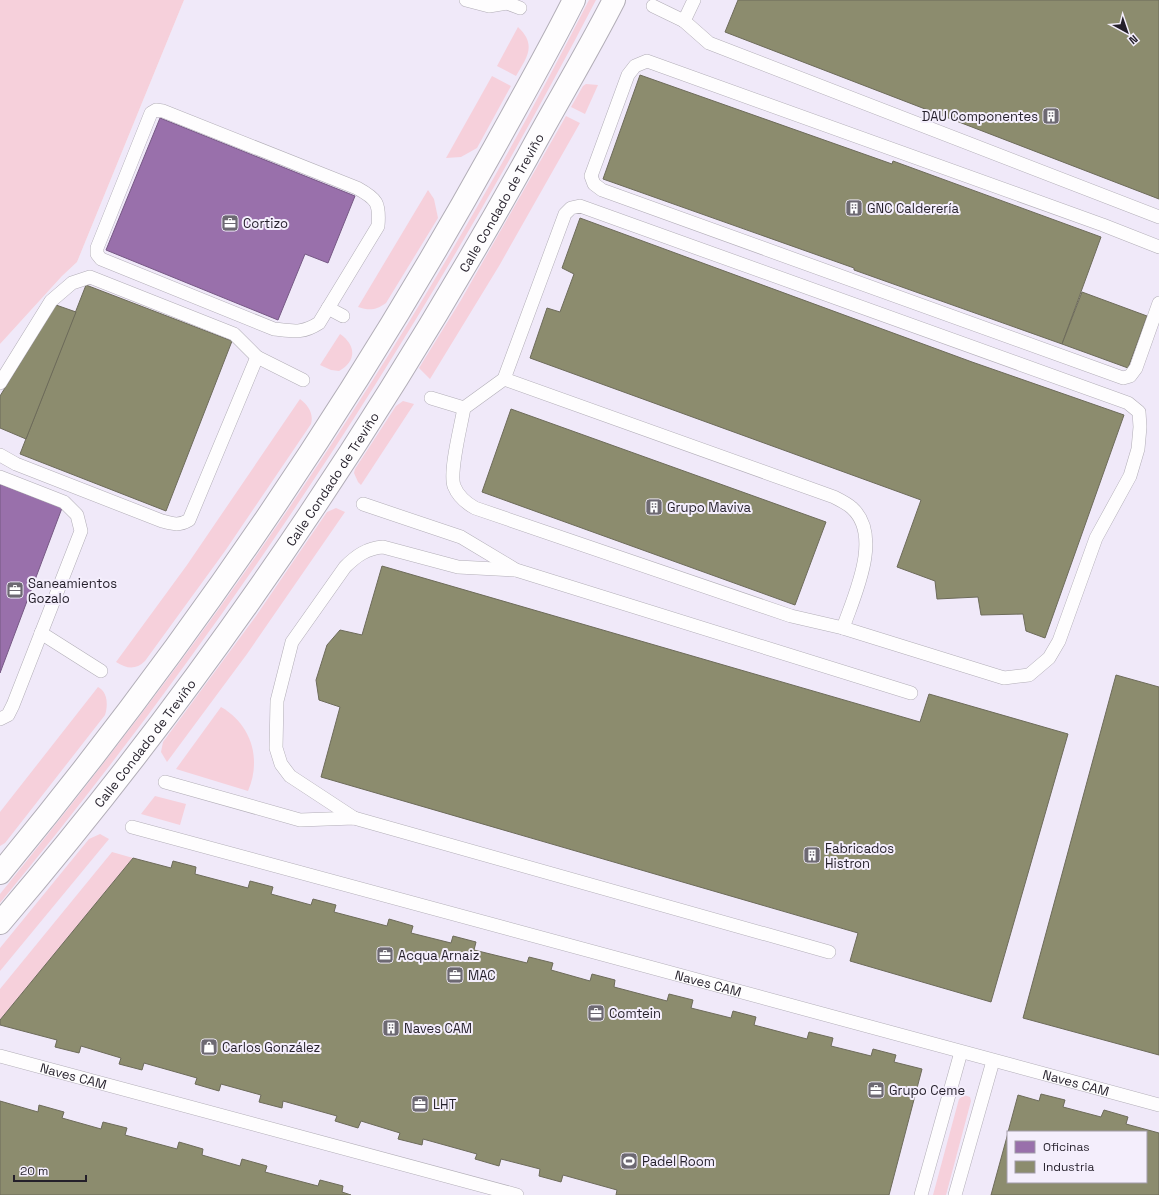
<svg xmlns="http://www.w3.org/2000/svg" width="1159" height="1195" font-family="'Space Grotesk',sans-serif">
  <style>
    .built { fill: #f0e9f9; fill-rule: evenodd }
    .green { fill: #f6d0db }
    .offices { fill: #9970ab; stroke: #765884 }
    .industry { fill: #8c8c6e; stroke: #6d6b5a }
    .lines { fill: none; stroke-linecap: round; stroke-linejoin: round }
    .service-casing { stroke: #b2aeb7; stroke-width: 14 }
    .minor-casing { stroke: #b2aeb7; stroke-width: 24 }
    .service { stroke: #fefdfe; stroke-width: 13 }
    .minor { stroke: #fefdfe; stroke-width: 22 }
    .labels { text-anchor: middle; stroke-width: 4; stroke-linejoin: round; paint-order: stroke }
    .poi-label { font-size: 13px; fill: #241f2a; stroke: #f4eefc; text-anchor: start }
    .street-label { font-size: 13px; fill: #241f2a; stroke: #f4eefc }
  </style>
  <rect width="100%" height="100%" fill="#f5f2f8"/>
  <path class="built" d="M184,0h975v1195h-1159v-851l62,-68 15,-14zM1008,1132h138v50h-138z"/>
  <g class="green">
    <polygon points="0,0 184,0 77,262 62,276 0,344"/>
    <path d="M589,0h7c-167,321 -365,624 -596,903v-9c88,-109 174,-220 254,-335 124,-178 237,-366 335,-559z"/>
    <path d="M518,27c19,18 9,30 -2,49l-19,-10z"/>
    <polygon points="492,76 511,86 477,148 461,157 446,158"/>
    <polygon points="586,84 598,85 585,114 571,107 583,86"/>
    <polygon points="566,116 580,123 499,266 430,379 419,368 461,300"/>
    <path d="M428,190l6,9 4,19 -52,85c-10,7 -16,8 -28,4z"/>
    <path d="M340,334c16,11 17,27 -1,37l-8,-1 -11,-5z"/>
    <path d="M300,399c8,6 14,15 11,25l-86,127 -80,110c-9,9 -18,8 -29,1l71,-97z"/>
    <polygon points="403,401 414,404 361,485 358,482 354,473 355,469 396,406"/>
    <polygon points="336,508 345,512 247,654 167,762 161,752 163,742 256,616 327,512"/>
    <path d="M98,687c10,5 10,19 7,28l-100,128 -5,3v-34z"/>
    <path d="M221,707c30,17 41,52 27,84l-72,-22z"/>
    <polygon points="155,796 186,804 180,825 141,814"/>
    <polygon points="100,834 109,839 0,971 0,948 89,839"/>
    <polygon points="112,852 133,858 0,1020 0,989"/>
    <polygon points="964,1095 970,1097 971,1101 946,1195 933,1195 959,1099"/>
  </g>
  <g class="offices">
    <polygon points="160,118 355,196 328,263 305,254 278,320 106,250"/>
    <polygon points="0,484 62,508 0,673"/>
  </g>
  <g class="industry">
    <polygon points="738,0 1159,0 1159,199 725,32"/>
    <polygon points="640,75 892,164 893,161 1101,237 1062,344 854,270 854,268 603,179"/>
    <polygon points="580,218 972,362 1124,415 1045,638 1026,631 1023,614 981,615 978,597 937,599 935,581 897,567 921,500 530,358 547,308 560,312 574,274 562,268"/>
    <polygon points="86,285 232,341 166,511 20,454"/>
    <polygon points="1082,292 1147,316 1128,368 1062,344"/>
    <polygon points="56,305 76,312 26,439 0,428 0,396"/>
    <polygon points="511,409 826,522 795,605 482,492"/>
    <polygon points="382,566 920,722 929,694 1068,734 991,1002 850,961 858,933 321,777 340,707 319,700 316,680 327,645 340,630 362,635"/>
    <polygon points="1116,675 1159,687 1159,1055 1023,1018"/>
    <polygon points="133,858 171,868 173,861 196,867 195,874 248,888 250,881 273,887 271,894 311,905 313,899 336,905 334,912 387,926 389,919 413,926 411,933 451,943 453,936 476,942 474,950 527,963 529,957 553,963 551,970 590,981 592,974 615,980 614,987 667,1001 669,994 693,1000 691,1008 731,1018 733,1011 756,1017 754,1025 807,1039 809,1032 833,1038 831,1046 871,1056 873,1049 896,1055 894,1062 922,1069 889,1195 616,1195 617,1190 563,1175 561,1182 539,1176 540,1169 501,1159 499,1166 475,1159 477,1154 423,1139 422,1145 398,1139 400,1133 361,1121 358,1128 335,1121 337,1116 283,1101 282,1108 259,1102 261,1095 221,1084 219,1091 195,1084 197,1078 144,1063 142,1070 119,1064 121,1058 81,1046 79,1053 55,1047 57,1040 0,1025 0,1020"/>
    <polygon points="1041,1094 1065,1100 1063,1107 1101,1117 1104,1110 1128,1117 1126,1124 1159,1133 1159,1195 991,1195 1008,1133 1008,1182 1146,1182 1146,1132 1008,1132 1018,1095 1039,1101"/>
    <polygon points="0,1101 38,1112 39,1105 64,1112 62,1118 101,1129 103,1122 127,1128 125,1135 177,1149 179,1142 203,1149 202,1155 240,1166 242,1159 267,1166 265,1172 318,1186 320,1180 343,1186 342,1192 351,1195 0,1195"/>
  </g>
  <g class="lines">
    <g class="service-casing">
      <g id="service">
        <polyline points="466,0 489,6 507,3 508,0"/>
        <polyline points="507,3 520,8"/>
        <polyline points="653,6 684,21 694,0"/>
        <polyline points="684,21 709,43 1159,217"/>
        <path d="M156,110l7,1 194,77c20,11 23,15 21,38l-59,97c-17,11 -26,8 -45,6l-173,-70 -4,-5v-6l54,-135z"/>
        <path d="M580,206l548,197 11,9 1,15 -2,22 -8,27 -34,62 -37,103 -10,17 -20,17 -25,3 -161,-50 -52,-12 -316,-108c-9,-5 -17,-12 -21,-22 -5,-15 7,-60 10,-78l40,-29 61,-165 6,-6z"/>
        <polyline points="1159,247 1103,225 647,61 635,66 628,75 591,176 594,184 602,190 1123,378 1130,376 1136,368 1159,303"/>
        <polyline points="328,308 343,316"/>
        <path d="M504,379l330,118c6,3 14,7 18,11 31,28 2,88 -9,120"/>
        <polyline points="0,383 51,301 72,283 90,277 234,334 257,357 303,380"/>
        <polyline points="431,398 464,408"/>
        <path d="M0,455l16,9 146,57c11,3 17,5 27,-1l68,-163"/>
        <polyline points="0,477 64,502 77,515 81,531 13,705 8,715 0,719"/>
        <polyline points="363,504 461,537 516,570 911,693"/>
        <polyline points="41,633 101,671"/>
        <polyline points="165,782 300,820 354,818 829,952"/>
        <path d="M354,818l-64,-42 -9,-12 -5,-16 1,-47 15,-59 53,-75c11,-11 22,-19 38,-20l75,20 56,3"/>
        <path id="s1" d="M132,827l1027,278"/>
        <path id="s2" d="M0,1056l517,139"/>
        <polyline points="921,1195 961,1052"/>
        <polyline points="955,1195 993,1061"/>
      </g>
    </g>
    <g class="minor-casing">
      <g id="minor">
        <path d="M0,873c187,-226 352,-469 494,-725 27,-49 55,-98 80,-148"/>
        <path id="s3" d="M0,923c202,-236 377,-495 528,-767 28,-52 59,-103 86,-156"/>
      </g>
    </g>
    <use href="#service" class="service"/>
    <use href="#minor" class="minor"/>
  </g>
  <defs>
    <g id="building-square" transform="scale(0.9)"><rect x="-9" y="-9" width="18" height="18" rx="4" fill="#6d6972" stroke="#f4eefc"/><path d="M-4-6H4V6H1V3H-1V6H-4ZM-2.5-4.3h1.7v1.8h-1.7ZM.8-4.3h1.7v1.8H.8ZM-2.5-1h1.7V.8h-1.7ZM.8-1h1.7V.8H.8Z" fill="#fff"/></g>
    <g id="office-square" transform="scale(0.9)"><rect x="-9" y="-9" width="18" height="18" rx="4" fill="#6d6972" stroke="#f4eefc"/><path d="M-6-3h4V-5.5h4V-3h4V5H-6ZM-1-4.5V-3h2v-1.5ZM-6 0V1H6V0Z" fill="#fff"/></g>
    <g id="shop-square" transform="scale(0.9)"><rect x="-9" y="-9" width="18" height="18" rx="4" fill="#6d6972" stroke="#f4eefc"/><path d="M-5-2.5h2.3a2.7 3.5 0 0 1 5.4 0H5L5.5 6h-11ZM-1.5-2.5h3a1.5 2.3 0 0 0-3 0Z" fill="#fff"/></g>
    <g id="stadium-square" transform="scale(0.9)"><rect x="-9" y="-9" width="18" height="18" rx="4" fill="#6d6972" stroke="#f4eefc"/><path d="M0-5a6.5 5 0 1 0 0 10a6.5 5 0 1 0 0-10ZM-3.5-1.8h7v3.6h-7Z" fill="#fff"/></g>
  </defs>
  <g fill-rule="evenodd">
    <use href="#building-square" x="1051" y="116"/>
    <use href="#building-square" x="854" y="208"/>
    <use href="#office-square" x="230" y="223"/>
    <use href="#building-square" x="654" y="507"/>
    <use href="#office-square" x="15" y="590"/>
    <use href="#building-square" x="812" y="855"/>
    <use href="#office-square" x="385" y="955"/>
    <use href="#office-square" x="455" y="975"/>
    <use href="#office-square" x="596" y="1013"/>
    <use href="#building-square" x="391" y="1028"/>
    <use href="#shop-square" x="209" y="1047"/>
    <use href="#office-square" x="876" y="1090"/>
    <use href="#office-square" x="420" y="1104"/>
    <use href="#stadium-square" x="629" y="1161"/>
  </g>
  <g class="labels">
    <g class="poi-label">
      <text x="1038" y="121" text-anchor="end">DAU Componentes</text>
      <text x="867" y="213">GNC Calderería</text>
      <text x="243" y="228">Cortizo</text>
      <text x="667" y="512">Grupo Maviva</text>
      <text x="28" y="588">Saneamientos<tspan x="28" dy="15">Gozalo</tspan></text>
      <text x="825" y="853">Fabricados<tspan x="825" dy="15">Histron</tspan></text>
      <text x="398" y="960">Acqua Arnaiz</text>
      <text x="468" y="980">MAC</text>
      <text x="609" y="1018">Comtein</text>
      <text x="404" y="1033">Naves CAM</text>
      <text x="222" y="1052">Carlos González</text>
      <text x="889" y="1095">Grupo Ceme</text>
      <text x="433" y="1109">LHT</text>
      <text x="642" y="1166">Padel Room</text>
    </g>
    <g class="street-label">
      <text dy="5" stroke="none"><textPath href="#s3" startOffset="879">Calle Condado de Treviño</textPath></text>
      <text dy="5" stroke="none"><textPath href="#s3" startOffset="555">Calle Condado de Treviño</textPath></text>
      <text dy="5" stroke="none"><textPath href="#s3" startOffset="231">Calle Condado de Treviño</textPath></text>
      <text dy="5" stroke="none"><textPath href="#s1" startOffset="597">Naves CAM</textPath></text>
      <text dy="5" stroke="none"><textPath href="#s2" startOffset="76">Naves CAM</textPath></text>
      <text dy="5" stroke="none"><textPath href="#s1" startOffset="978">Naves CAM</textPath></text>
    </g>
  </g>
  <rect x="1007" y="1131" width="140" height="52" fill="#f4eefc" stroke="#a19ba8"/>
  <rect x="1015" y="1141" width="20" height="12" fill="#9970ab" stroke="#a19ba8"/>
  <text x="1043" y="1151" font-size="12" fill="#241f2a">Oficinas</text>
  <rect x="1015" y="1161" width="20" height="12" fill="#8c8c6e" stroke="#a19ba8"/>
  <text x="1043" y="1171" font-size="12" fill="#241f2a">Industria</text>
  <g transform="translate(1127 32) rotate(140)" stroke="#f4eefc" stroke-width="3" paint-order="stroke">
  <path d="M0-3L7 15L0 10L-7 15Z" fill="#241f2a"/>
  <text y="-6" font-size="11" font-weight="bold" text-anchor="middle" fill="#241f2a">N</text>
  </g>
  <path d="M14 1175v6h72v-6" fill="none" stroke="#241f2a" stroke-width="2"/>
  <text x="20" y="1175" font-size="12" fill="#241f2a" stroke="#f4eefc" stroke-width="3" paint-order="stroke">20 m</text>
</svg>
